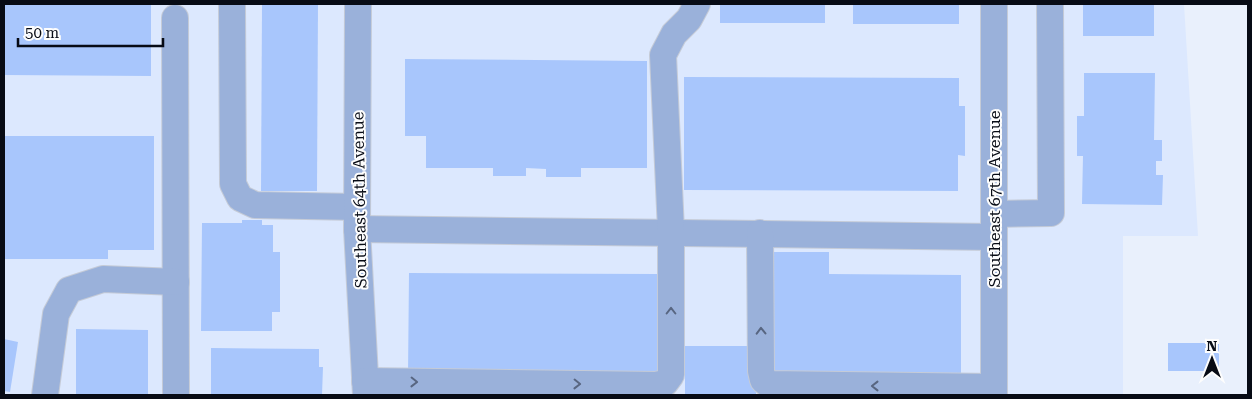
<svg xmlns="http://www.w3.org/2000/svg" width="1252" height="399" font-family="'Roboto Serif',serif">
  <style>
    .built { fill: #dce8fe }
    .building { fill: #a8c6fc }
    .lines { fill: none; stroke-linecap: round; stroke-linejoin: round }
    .minor-casing { stroke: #c5cbd7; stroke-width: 28 }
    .minor { stroke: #9ab1da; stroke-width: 26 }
    .oneway { stroke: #586681 }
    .labels { text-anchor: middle; stroke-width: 4; stroke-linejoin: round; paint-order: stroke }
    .street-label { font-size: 16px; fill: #070b15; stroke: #fdfdfd }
  </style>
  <rect width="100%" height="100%" fill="#e9f0fc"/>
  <polygon class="built" points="4,4 1184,4 1198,236 1123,236 1123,395 4,395"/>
  <g class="building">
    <polygon points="4,4 151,4 151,76 4,75"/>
    <polygon points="262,4 318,4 317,191 261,191"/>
    <rect x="720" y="4" width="105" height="19"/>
    <rect x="853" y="4" width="106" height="20"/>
    <rect x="1083" y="4" width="71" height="32"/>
    <polygon points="405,59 647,61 647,168 581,168 581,177 546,177 546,169 526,168 526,176 493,176 493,168 426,168 426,136 405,136"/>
    <polygon points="1084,73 1155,73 1154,140 1162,140 1162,161 1156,161 1156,175 1163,175 1162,205 1082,204 1083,156 1077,156 1077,116 1084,116"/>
    <polygon points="684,77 959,78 959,106 965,106 965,156 958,155 958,191 684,190"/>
    <polygon points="4,136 154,136 154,250 108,250 108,259 4,259"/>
    <polygon points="242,220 262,220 262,225 273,225 273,252 280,252 280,312 272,312 272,331 201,331 202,223 242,223"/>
    <polygon points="774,252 829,252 829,274 961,275 961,376 773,375"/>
    <polygon points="409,273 657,274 657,278 663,278 663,376 408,375"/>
    <polygon points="76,329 148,330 148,395 76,395"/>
    <polygon points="4,339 18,342 10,392 4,391"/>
    <rect x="1168" y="343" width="51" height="28"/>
    <rect x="685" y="346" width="71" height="49"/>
    <polygon points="211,348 319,349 319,367 323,367 322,395 211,395"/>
  </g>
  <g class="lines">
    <g class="minor-casing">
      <g id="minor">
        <polyline points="232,4 233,184 240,198 255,205 357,207"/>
        <polyline points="358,4 357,229 366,395"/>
        <polyline points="175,18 176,395"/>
        <polyline points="994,214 1051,213 1050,4"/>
        <polyline points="357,229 994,237"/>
        <polyline points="760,233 761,371 763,380 768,384 994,387"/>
        <polyline points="365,381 656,385 665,383 671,375 671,231 663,55 674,34 689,19 697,4"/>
        <polyline points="45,395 56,314 69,290 103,279 176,282"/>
        <polyline points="994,395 994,4"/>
      </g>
    </g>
    <use href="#minor" class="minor"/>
  </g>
  <defs><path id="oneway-chevron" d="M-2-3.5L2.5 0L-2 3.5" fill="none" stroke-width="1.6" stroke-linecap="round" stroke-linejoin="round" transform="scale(1.25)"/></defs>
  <g class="oneway">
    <use href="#oneway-chevron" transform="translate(671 311) rotate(-90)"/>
    <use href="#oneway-chevron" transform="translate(761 331) rotate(-91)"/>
    <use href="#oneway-chevron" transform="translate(414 382) rotate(1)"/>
    <use href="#oneway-chevron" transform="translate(577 384) rotate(1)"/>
    <use href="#oneway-chevron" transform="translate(875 386) rotate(-180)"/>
  </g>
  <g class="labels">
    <g class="street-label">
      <text transform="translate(994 199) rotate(-90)" y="6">Southeast 67th Avenue</text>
      <text transform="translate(359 200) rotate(-91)" y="6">Southeast 64th Avenue</text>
    </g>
  </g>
  <rect width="1252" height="399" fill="none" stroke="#070b15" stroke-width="10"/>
  <g transform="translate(1212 359)" stroke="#fdfdfd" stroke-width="4" paint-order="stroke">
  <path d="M0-4L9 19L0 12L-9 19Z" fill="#070b15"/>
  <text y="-8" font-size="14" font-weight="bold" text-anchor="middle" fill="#070b15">N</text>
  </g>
  <path d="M18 38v8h145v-8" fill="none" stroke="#070b15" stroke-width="2.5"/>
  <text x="25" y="38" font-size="15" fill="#070b15" stroke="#fdfdfd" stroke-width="4" paint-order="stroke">50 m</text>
</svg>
